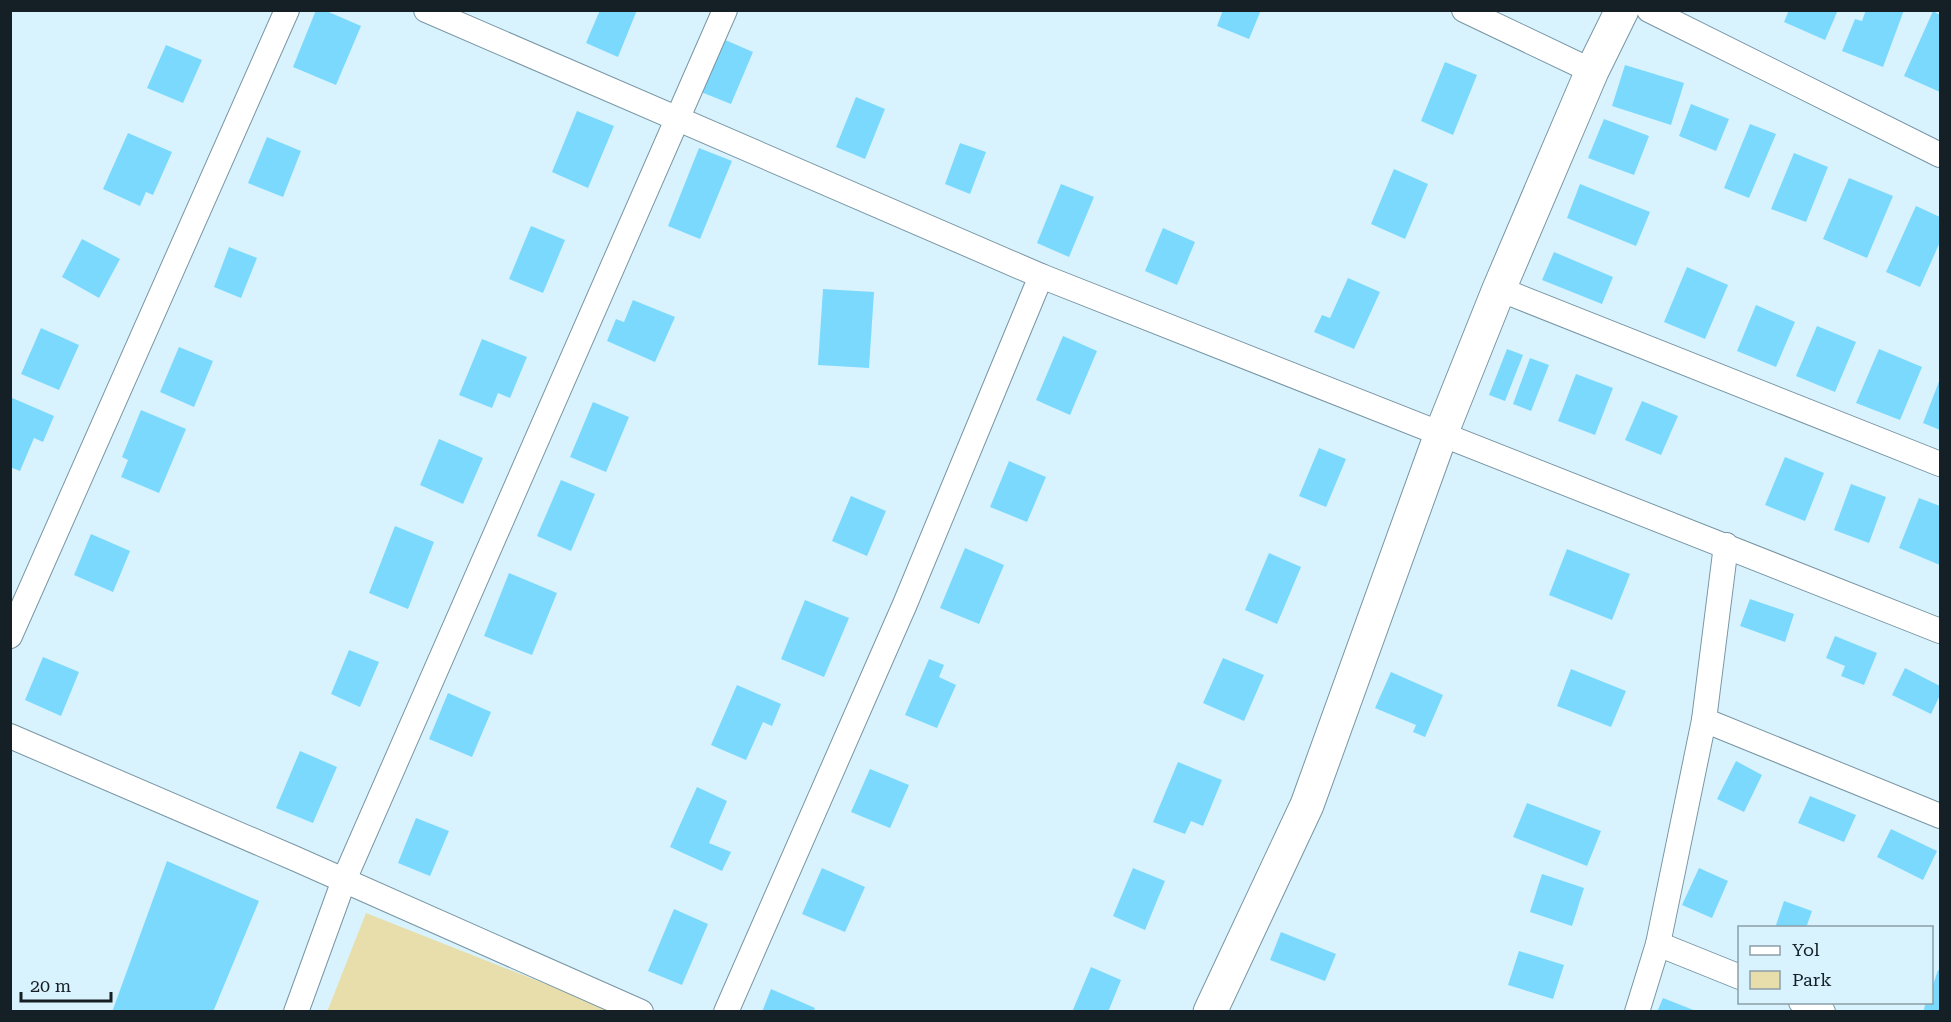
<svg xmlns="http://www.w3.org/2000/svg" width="1951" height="1022" font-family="'Roboto Serif',serif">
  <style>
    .green { fill: #e7deab }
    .building { fill: #7bd9fd }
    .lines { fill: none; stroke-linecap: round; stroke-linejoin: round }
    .street-casing { stroke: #7896a3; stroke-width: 26 }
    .secondary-casing { stroke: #7896a3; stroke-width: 35 }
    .street { stroke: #fff; stroke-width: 24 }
    .secondary { stroke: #fff; stroke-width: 33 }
  </style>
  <rect width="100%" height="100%" fill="#d9f3fe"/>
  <polygon class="green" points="366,913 614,1011 327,1012"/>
  <g class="building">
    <polygon points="316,10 324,10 361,26 336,85 293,67"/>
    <polygon points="600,10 637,10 618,57 586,43"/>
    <polygon points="1223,10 1261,10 1249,39 1217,26"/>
    <polygon points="1789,10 1838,10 1825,40 1784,22"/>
    <polygon points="1866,10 1904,10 1883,67 1842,51 1855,19 1862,21"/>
    <polygon points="1933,11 1940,15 1940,92 1904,76"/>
    <polygon points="723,39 753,52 731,104 701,92"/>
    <polygon points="166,45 202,60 183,103 147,88"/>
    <polygon points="1445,62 1477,75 1453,135 1421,121"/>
    <polygon points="1625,65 1684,83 1671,125 1612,106"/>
    <polygon points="856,97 885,109 865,159 836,147"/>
    <polygon points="1691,104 1729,119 1716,151 1679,136"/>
    <polygon points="577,111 614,126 588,188 552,172"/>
    <polygon points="1604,119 1649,136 1634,175 1588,158"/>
    <polygon points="1750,124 1776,134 1749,198 1724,188"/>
    <polygon points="128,133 172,152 153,195 146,192 140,206 103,189"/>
    <polygon points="267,137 301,151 283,197 248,183"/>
    <polygon points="960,143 986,152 970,194 945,184"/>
    <polygon points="699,148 732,161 700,239 668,226"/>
    <polygon points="1794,153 1828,167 1806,222 1771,209"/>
    <polygon points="1394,169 1428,184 1405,239 1371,224"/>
    <polygon points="1849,178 1893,196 1867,258 1823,239"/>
    <polygon points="1061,184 1094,197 1069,257 1037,243"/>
    <polygon points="1580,184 1650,212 1636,246 1567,218"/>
    <polygon points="1916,206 1940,217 1940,242 1920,287 1886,272"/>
    <polygon points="531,226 565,240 543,293 509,279"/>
    <polygon points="1163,228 1195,242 1177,285 1145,271"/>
    <polygon points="82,239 120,259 99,298 62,277"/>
    <polygon points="229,247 257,258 241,298 214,287"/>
    <polygon points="1554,252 1613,277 1602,304 1542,280"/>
    <polygon points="1687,267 1728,285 1705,339 1664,322"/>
    <polygon points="1348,278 1380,292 1354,349 1314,332 1322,315 1330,318"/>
    <polygon points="823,289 874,292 869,368 818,365"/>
    <polygon points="633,300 675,317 655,362 607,341 616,319 624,322"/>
    <polygon points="1756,305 1795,322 1776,367 1737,351"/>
    <polygon points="1817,326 1856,342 1835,392 1796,376"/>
    <polygon points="41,328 79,345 59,390 21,374"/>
    <polygon points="1063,336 1097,351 1070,415 1036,400"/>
    <polygon points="482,339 527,357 510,398 498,393 492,408 459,395"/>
    <polygon points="179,347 213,361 194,407 160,392"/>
    <polygon points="1507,349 1523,355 1505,401 1489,395"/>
    <polygon points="1879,349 1922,367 1900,420 1856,403"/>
    <polygon points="1530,358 1549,365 1531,411 1513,404"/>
    <polygon points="1576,374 1613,388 1595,435 1558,421"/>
    <polygon points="1940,379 1940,430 1923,423"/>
    <polygon points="10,397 54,416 43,442 34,438 20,471 10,467"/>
    <polygon points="1642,401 1678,416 1661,455 1625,440"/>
    <polygon points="593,402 629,417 606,472 570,457"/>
    <polygon points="141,410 186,429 159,493 121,477 128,460 122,457"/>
    <polygon points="439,439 483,458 463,504 420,485"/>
    <polygon points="1319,448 1346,459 1326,507 1299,496"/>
    <polygon points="1785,457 1824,473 1805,521 1765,505"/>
    <polygon points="1009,461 1046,477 1027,522 990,507"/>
    <polygon points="561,480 595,494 571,551 537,536"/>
    <polygon points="1851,484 1886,497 1869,543 1834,530"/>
    <polygon points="851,496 886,511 867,556 832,541"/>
    <polygon points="1919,498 1940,506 1940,565 1899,548"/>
    <polygon points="395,526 434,542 408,609 369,593"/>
    <polygon points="91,534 130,551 113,592 74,575"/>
    <polygon points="965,548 1004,565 979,624 940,608"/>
    <polygon points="1567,549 1630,574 1612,620 1549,595"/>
    <polygon points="1269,553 1301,567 1277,624 1245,610"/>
    <polygon points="509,573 557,593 532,655 484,636"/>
    <polygon points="1750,599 1794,614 1785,642 1740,626"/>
    <polygon points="805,600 849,618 824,677 781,659"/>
    <polygon points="1835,636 1877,653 1864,685 1841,676 1845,666 1826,658"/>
    <polygon points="349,650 379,662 360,707 331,694"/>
    <polygon points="43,657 79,672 61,716 25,700"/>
    <polygon points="1223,658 1264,675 1244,721 1203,703"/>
    <polygon points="929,659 944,665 939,677 956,685 937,728 905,715"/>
    <polygon points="1905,668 1940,686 1940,695 1931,714 1892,695"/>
    <polygon points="1571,669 1626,691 1611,727 1557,706"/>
    <polygon points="1391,672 1443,695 1425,737 1413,732 1416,725 1375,708"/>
    <polygon points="737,685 781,704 772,726 763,722 746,760 711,745"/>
    <polygon points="448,693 491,712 472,757 429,739"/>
    <polygon points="300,751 337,767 313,823 276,808"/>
    <polygon points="1736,761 1762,775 1744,812 1717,799"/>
    <polygon points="1178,762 1222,780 1203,826 1191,821 1185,834 1153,822"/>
    <polygon points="870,769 909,785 890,828 851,812"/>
    <polygon points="697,787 727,801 709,843 731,852 722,871 670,847"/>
    <polygon points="1810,796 1856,815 1844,842 1798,823"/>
    <polygon points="1527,803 1601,831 1587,866 1513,837"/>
    <polygon points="416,818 449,831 430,876 398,863"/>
    <polygon points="1891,829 1937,851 1923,880 1877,857"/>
    <polygon points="167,861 259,901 213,1012 112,1012"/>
    <polygon points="822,868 865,887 845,932 802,914"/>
    <polygon points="1133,868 1165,881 1145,930 1113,916"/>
    <polygon points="1699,868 1728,881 1712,918 1682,905"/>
    <polygon points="1542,874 1584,888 1572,926 1530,912"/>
    <polygon points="1784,901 1812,911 1806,928 1775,928"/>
    <polygon points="674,909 708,924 682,985 648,971"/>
    <polygon points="1281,932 1336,954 1325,981 1270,960"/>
    <polygon points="1519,951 1564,965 1553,999 1508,985"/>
    <polygon points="1091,967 1121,980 1108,1012 1072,1012"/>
    <polygon points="1938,970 1940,971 1940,1012 1923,1012 1926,1002 1932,1002 1932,988"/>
    <polygon points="771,989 815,1008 813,1012 762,1012"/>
    <polygon points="1663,998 1696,1011 1696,1012 1657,1012"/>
  </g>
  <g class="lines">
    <g class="street-casing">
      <g id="street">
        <polyline points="426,10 1041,276 1940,631"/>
        <polyline points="1464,10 1592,71"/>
        <polyline points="1649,10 1940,155"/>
        <polyline points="1499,289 1940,464"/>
        <polyline points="10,636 287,10"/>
        <polyline points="1704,720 1940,816"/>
        <polyline points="10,736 296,859 641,1012"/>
        <polyline points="1658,944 1740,977"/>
        <polyline points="1801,1002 1823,1012"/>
        <polyline points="296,1012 344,880 725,10"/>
        <polyline points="726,1012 905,604 1041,276"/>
        <polyline points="1637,1012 1658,944 1704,720 1726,545"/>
      </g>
    </g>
    <g class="secondary-casing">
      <polyline id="secondary" points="1210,1012 1307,805 1441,434 1499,289 1592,71 1622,10"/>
    </g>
    <use href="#street" class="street"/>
    <use href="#secondary" class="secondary"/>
  </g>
  <rect width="1951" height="1022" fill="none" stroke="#142025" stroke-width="24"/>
  <rect x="1738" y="926" width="195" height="78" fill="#d9f3fe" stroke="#8a9fa7" stroke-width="1.5"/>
  <rect x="1750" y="946" width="30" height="9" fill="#ffffff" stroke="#8a9fa7" stroke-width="1.5"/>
  <text x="1792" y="956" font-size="18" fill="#142025">Yol</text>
  <rect x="1750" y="971" width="30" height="18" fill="#e7deab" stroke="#8a9fa7" stroke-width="1.5"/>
  <text x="1792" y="986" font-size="18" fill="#142025">Park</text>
  <path d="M21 992v9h90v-9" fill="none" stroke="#142025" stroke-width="3"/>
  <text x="30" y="992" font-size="18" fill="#142025" stroke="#d9f3fe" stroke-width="4.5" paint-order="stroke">20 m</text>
</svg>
